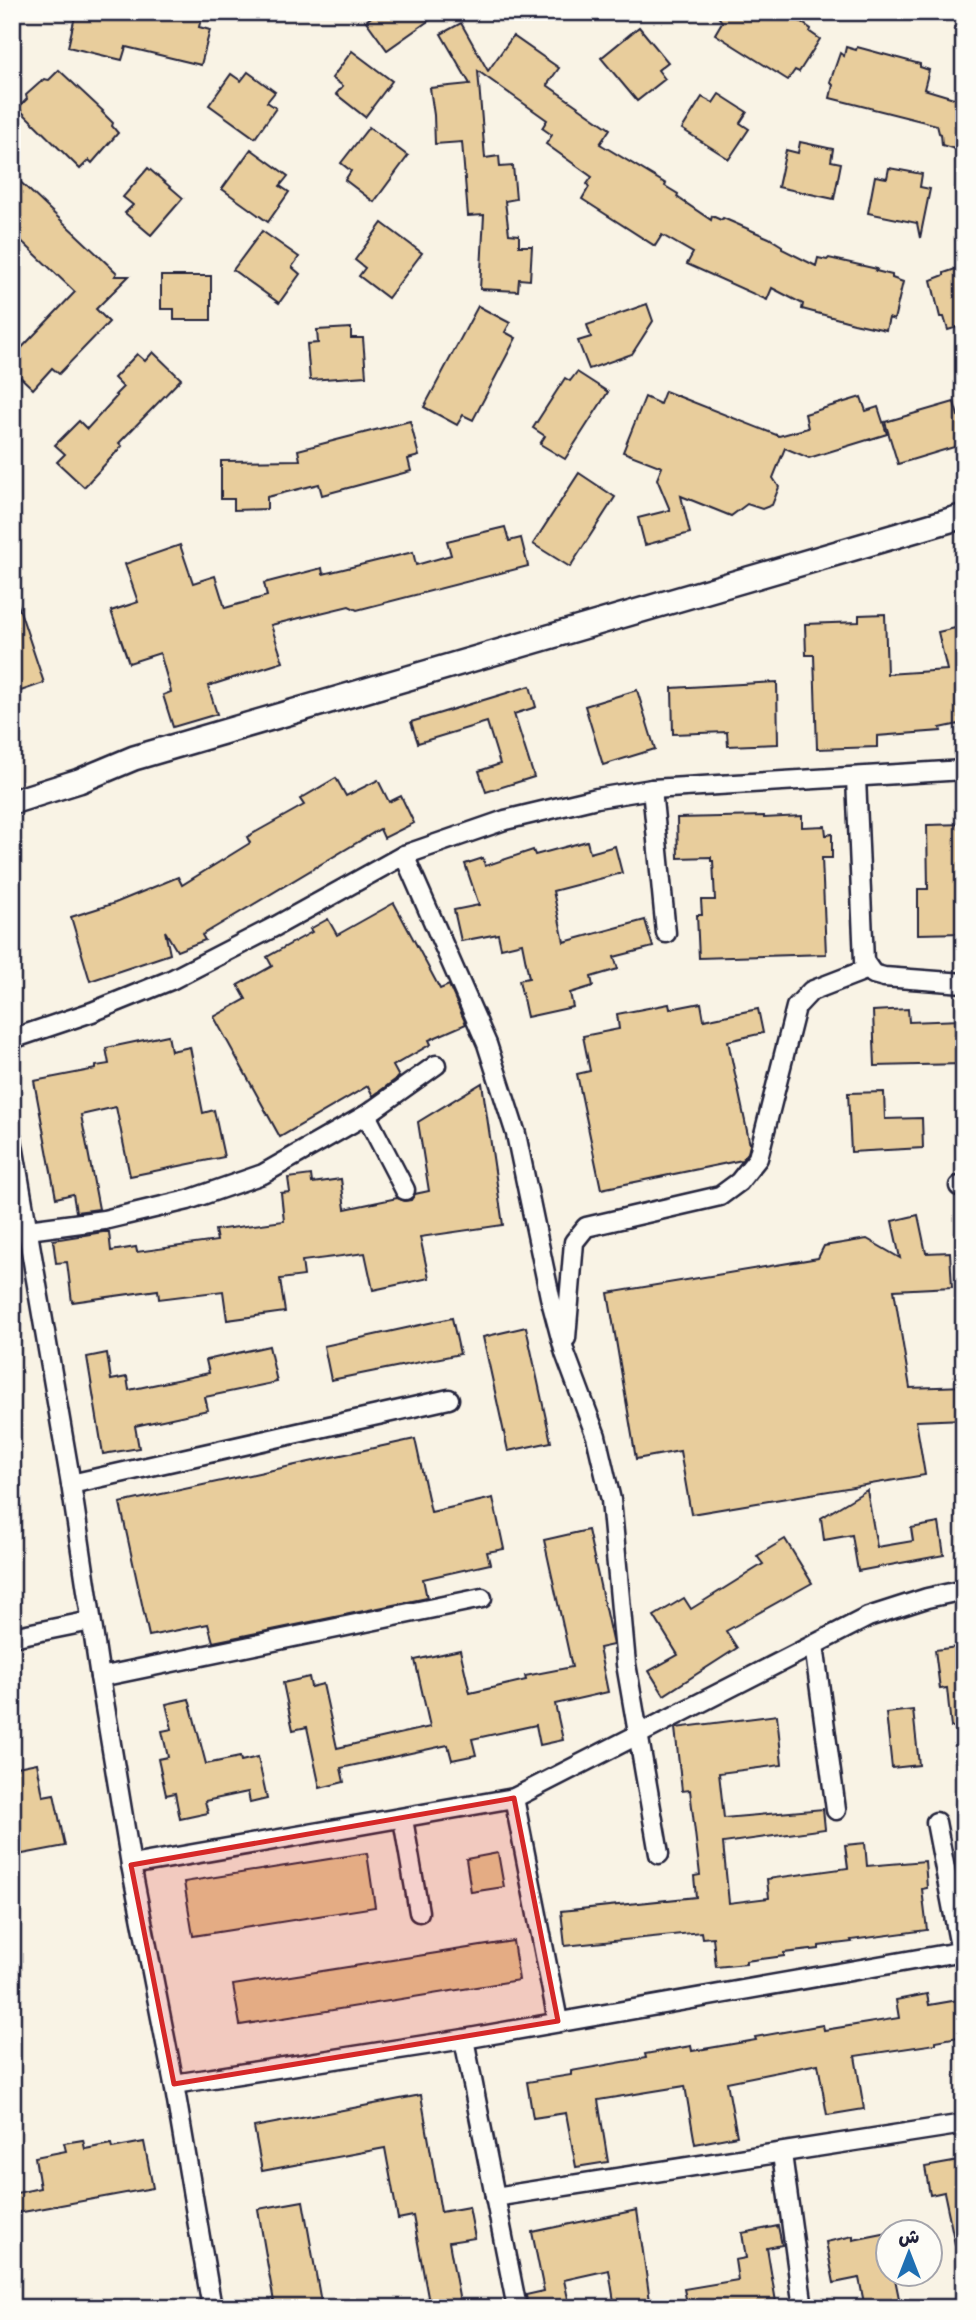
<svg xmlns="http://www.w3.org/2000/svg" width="976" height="2320" font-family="'Gochi Hand','Playpen Sans Arabic',sans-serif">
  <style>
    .building { fill: #e8cd9c; stroke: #22223b; stroke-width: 2 }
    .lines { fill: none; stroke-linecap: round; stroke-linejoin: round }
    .minor-casing { stroke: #22223b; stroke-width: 23 }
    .tertiary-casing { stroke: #22223b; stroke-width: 28 }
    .minor { stroke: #fdfcf7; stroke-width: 18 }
    .tertiary { stroke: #fdfcf7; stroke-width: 23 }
    .marked { fill: #d62828; fill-opacity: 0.2; stroke: #d62828; stroke-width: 5; stroke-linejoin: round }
  </style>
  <rect width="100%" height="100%" fill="#f9f3e5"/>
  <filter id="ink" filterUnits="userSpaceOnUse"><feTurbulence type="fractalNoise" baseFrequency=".0143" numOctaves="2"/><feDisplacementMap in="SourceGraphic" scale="14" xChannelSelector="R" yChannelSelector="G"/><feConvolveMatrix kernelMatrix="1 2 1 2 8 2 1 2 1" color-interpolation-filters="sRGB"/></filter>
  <g filter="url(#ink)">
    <g class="building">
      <polygon points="76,12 145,12 167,17 168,12 191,12 202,15 199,27 210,30 201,65 126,47 122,60 68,47"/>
      <polygon points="378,12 441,12 387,50 366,21"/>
      <polygon points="715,12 787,12 811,29 810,32 820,39 799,72 795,70 788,80 715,34 722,22"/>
      <polygon points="461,23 488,71 513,36 559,68 547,85 610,129 600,144 666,184 665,186 678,194 677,197 711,220 712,216 721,220 723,218 769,238 782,246 782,249 816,266 818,258 827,260 829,258 877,269 876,271 892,275 892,278 903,282 894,320 889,318 886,330 854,323 802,309 803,304 772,288 767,300 687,264 693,253 662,235 655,246 582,199 589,187 587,184 592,177 546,144 552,135 542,128 547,120 478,71 485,158 499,156 500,167 513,166 516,199 505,201 509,234 519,235 519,246 532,246 530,280 519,279 518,291 480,289 484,215 468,216 462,142 435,144 434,115 430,88 470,84 441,34"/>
      <polygon points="639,27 668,62 658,70 665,79 637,101 601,58"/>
      <polygon points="846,47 856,50 857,47 920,64 920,67 929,70 924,89 964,101 964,152 942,145 941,134 939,133 937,125 830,98 833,85 830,82 840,53 844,56"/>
      <polygon points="352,51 392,81 365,117 336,94 343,86 332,78"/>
      <polygon points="59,70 103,111 102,112 113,123 112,126 118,133 92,163 89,160 80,169 18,108 27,99 26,95 44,79 49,80"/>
      <polygon points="248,72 275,92 267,102 276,108 255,138 209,105 231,74 241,81"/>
      <polygon points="719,94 747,112 740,123 749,129 729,159 682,129 702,97 713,103"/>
      <polygon points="369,127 408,156 374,202 345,180 351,171 341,163"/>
      <polygon points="800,142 833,149 831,161 841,163 834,199 778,187 786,150 798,153"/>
      <polygon points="251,149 288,176 280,186 289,192 268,222 222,189"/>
      <polygon points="148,168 183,198 151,235 125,213 133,205 123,197"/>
      <polygon points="889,168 922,174 920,187 930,189 920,238 917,223 868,213 875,176 887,178"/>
      <polygon points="12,174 117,273 115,276 129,276 96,309 109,322 59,374 52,368 33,389 12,369 12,358 75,292 12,232"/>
      <polygon points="382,223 422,253 388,298 359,276 365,268 355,260"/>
      <polygon points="262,231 299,257 292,267 300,274 279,303 233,270"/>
      <polygon points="964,266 964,325 948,330 944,317 940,317 931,280 944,275 944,273"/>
      <polygon points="161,276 211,276 211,320 174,320 174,309 161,309"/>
      <polygon points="647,304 653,321 632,354 589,369 578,341 591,337 587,325"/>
      <polygon points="478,306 510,323 505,332 516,338 473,420 463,415 457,425 424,407"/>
      <polygon points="351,328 351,338 363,338 366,376 310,380 307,344 318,343 317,330"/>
      <polygon points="153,352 181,379 119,443 122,446 84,487 57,462 65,454 55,445 79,421 87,429 117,396 115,395 123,387 114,378 137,354 145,361"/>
      <polygon points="577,372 608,392 565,459 540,444 545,436 533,428 565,378 570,381"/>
      <polygon points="665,391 779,436 808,428 805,414 861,397 866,411 878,407 887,434 809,458 785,448 773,478 779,487 772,505 762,509 747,504 731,516 681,496 690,533 645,545 638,518 670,510 657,479 662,467 623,452 645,397 660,404"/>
      <polygon points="954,402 958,416 964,414 964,444 898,464 885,422"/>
      <polygon points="410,421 419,456 408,459 411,471 322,495 319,484 267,497 267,509 234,510 234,499 221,499 221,461 300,460 298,450"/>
      <polygon points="579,473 615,497 570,567 533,544"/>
      <polygon points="505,527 509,541 521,538 528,566 357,610 349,606 271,625 283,662 208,686 217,714 173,727 163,695 171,692 160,653 129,663 111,611 138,602 125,564 180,545 193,583 215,576 225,608 267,596 264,583 322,568 323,574 413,552 416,565 451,555 447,541"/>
      <polygon points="16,599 44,683 12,694 12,600"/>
      <polygon points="885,614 887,674 947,670 938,632 964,626 964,723 940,728 941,731 877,736 877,747 817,749 814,655 806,655 805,624 859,622 859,615"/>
      <polygon points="777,682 778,744 728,746 727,732 673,734 672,688"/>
      <polygon points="530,686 536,707 514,714 534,777 486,792 479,771 500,764 487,722 418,743 411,722"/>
      <polygon points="637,690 655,749 603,765 585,706"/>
      <polygon points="336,778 346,796 378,780 389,802 401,796 414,823 384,838 380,829 202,935 205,940 177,951 165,931 170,954 90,981 71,917 115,903 178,877 182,885 250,843 247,837 304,805 300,799"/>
      <polygon points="764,816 764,818 802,816 802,827 825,826 826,835 832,834 832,858 822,858 826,954 699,958 697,915 702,915 701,900 715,900 713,861 711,861 711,857 678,858 677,818"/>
      <polygon points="964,824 964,933 918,934 918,889 928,889 927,825"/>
      <polygon points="587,841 590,853 615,846 622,873 553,891 564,942 645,920 653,947 614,957 618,969 591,977 593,986 570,993 573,1007 527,1017 519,980 529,978 522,943 501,948 498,934 461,941 454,910 479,905 465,864 483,858 485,866 533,850 535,855"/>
      <polygon points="394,903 440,989 449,985 466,1024 429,1040 431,1044 393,1066 399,1077 373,1096 368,1086 280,1137 214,1017 246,999 238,985 272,966 267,957 312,932 310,929 328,919 337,935"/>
      <polygon points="701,1003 704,1020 758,1009 763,1033 728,1041 750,1145 748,1153 742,1160 601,1189 577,1074 590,1071 583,1036 619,1029 617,1014 669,1004 670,1009"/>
      <polygon points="908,1009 909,1022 961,1020 963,1064 875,1066 873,1011"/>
      <polygon points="168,1035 171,1051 190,1047 203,1113 214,1110 224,1157 130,1176 116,1107 81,1115 99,1209 76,1212 73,1194 56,1198 34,1081 96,1069 96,1066 109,1064 106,1048"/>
      <polygon points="482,1083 503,1225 420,1237 429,1278 373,1290 365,1253 302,1261 304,1276 280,1279 285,1312 227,1320 223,1291 159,1299 158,1290 72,1302 67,1262 56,1263 53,1240 103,1232 109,1232 111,1251 136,1247 137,1252 217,1241 215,1230 284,1221 281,1193 290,1192 288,1178 311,1175 312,1183 341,1179 345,1209 397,1198 405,1201 411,1200 415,1194 429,1191 418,1122"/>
      <polygon points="884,1092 885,1119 922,1118 923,1148 851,1152 848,1093"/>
      <polygon points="918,1215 926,1253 950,1252 952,1287 894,1290 910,1388 964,1386 964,1419 916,1421 925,1475 691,1514 680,1451 636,1459 608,1293 818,1258 824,1246 867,1239 900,1258 892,1221"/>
      <polygon points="452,1318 460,1354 331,1380 324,1346"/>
      <polygon points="526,1327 551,1442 508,1451 483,1337"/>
      <polygon points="269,1346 277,1382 205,1397 208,1410 135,1426 139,1448 103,1454 87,1357 107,1353 111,1380 127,1377 129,1390 209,1373 206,1360"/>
      <polygon points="415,1439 431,1512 493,1498 504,1549 487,1552 490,1564 423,1579 427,1598 213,1642 208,1624 149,1636 120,1503"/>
      <polygon points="867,1490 877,1547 913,1541 911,1528 939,1523 944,1555 858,1571 852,1535 824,1540 821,1518"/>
      <polygon points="588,1530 613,1645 599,1648 608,1692 555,1704 563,1740 540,1745 536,1725 472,1739 476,1755 452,1760 448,1745 341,1768 344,1782 320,1788 307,1727 293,1730 283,1683 309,1677 311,1687 323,1684 337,1748 430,1727 415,1660 460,1650 470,1693 526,1680 525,1676 572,1667 544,1540"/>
      <polygon points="785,1539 812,1583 726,1631 737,1648 664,1695 649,1671 678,1655 654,1616 684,1598 691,1609 763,1564 757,1556"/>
      <polygon points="964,1646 964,1726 951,1727 947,1688 940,1689 935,1650"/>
      <polygon points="189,1699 206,1764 240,1757 241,1761 258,1757 267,1799 250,1803 248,1792 205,1801 208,1813 180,1819 175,1793 166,1795 158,1759 168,1757 162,1731 172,1729 166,1704"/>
      <polygon points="913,1710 919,1765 892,1768 886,1713"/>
      <polygon points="777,1715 782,1765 719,1773 724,1818 823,1809 825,1829 723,1843 729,1903 769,1898 767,1879 848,1868 845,1845 865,1843 867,1866 925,1861 927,1888 922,1889 927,1930 851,1940 852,1942 819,1946 819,1949 784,1953 784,1956 746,1961 746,1964 716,1967 713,1937 702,1938 701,1932 565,1946 561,1911 696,1897 694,1876 700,1875 690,1790 682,1791 675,1728"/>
      <polygon points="37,1763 43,1796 54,1794 65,1846 12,1856 12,1768"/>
      <polygon points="367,1853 375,1907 193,1936 184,1882"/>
      <polygon points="498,1853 504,1887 471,1892 466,1859"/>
      <polygon points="513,1941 519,1980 240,2025 233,1985"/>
      <polygon points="927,1994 929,2005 964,1999 964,2036 936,2041 936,2044 855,2056 864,2109 827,2115 818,2064 727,2082 737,2136 695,2144 685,2086 598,2100 608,2162 576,2167 566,2113 533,2118 527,2082 571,2075 571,2071 646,2058 645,2054 691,2046 692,2051 756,2040 755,2037 823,2025 824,2030 899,2018 896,2000"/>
      <polygon points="421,2095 441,2212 469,2207 475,2238 449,2242 461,2308 430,2308 413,2216 398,2219 385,2148 262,2171 254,2127"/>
      <polygon points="83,2140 85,2149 111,2144 112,2148 144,2142 153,2188 12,2214 12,2194 40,2188 35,2157 66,2151 64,2143"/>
      <polygon points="959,2161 964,2185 964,2244 955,2244 944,2192 930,2195 925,2167"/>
      <polygon points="303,2201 322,2308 275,2308 258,2209"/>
      <polygon points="637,2210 651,2308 615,2308 609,2270 564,2280 570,2308 528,2308 526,2295 544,2291 532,2232"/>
      <polygon points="778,2226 782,2245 767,2248 777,2308 688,2308 684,2289 738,2280 735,2260 746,2258 742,2233"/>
      <polygon points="888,2233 888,2274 894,2274 901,2308 865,2308 859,2278 834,2283 826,2242 853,2236 853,2240"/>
    </g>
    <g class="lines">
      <g class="minor-casing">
        <g id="minor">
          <polyline points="856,778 864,961 873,974 884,977 964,983"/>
          <polyline points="652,789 666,933"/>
          <polyline points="404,855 487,1044 516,1134 550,1297 565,1353 596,1436 611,1500 626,1664 659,1854"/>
          <polyline points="12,1039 92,1012 171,980 276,926 404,855 505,820 597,798 652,789 964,770"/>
          <polyline points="366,1115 405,1190"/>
          <polyline points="12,1139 71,1484 100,1677 131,1865 174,2084 212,2308"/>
          <polyline points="959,1186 964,1187"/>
          <polyline points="28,1230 104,1220 188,1200 263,1174 366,1115 436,1065"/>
          <polyline points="566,1338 574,1242 586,1227 720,1196 739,1182 758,1158 796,1007 811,991 868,969"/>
          <polyline points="71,1484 449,1399"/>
          <polyline points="12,1637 91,1621"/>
          <polyline points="814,1645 836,1810"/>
          <polyline points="100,1677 482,1598"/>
          <polyline points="514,1798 558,2021"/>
          <polyline points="403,1819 419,1912"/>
          <polyline points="936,1822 961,1952"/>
          <polyline points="131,1865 514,1798 868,1617 927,1598 964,1590"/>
          <polyline points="464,2039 517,2308"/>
          <polyline points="174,2084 464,2039 964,1951"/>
          <polyline points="782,2154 803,2308"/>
          <polyline points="495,2197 964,2124"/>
        </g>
      </g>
      <g class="tertiary-casing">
        <polyline id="tertiary" points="12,802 79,781 134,758 964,516"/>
      </g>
      <use href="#minor" class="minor"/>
      <use href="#tertiary" class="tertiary"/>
    </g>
  </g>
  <path class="marked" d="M514,1798l44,223 -384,63 -43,-219z"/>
  <rect width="976" height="2320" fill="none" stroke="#fdfcf7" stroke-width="42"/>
  <rect x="21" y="21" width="934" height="2278" fill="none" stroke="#22223b" stroke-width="2.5" filter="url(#ink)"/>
  <g transform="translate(909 2253)"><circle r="33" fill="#fdfcf7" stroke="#a5a5ac" stroke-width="2"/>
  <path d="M0-5L12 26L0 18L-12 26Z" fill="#1f6fb2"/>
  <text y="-10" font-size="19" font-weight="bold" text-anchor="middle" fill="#22223b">ش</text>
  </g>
</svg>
